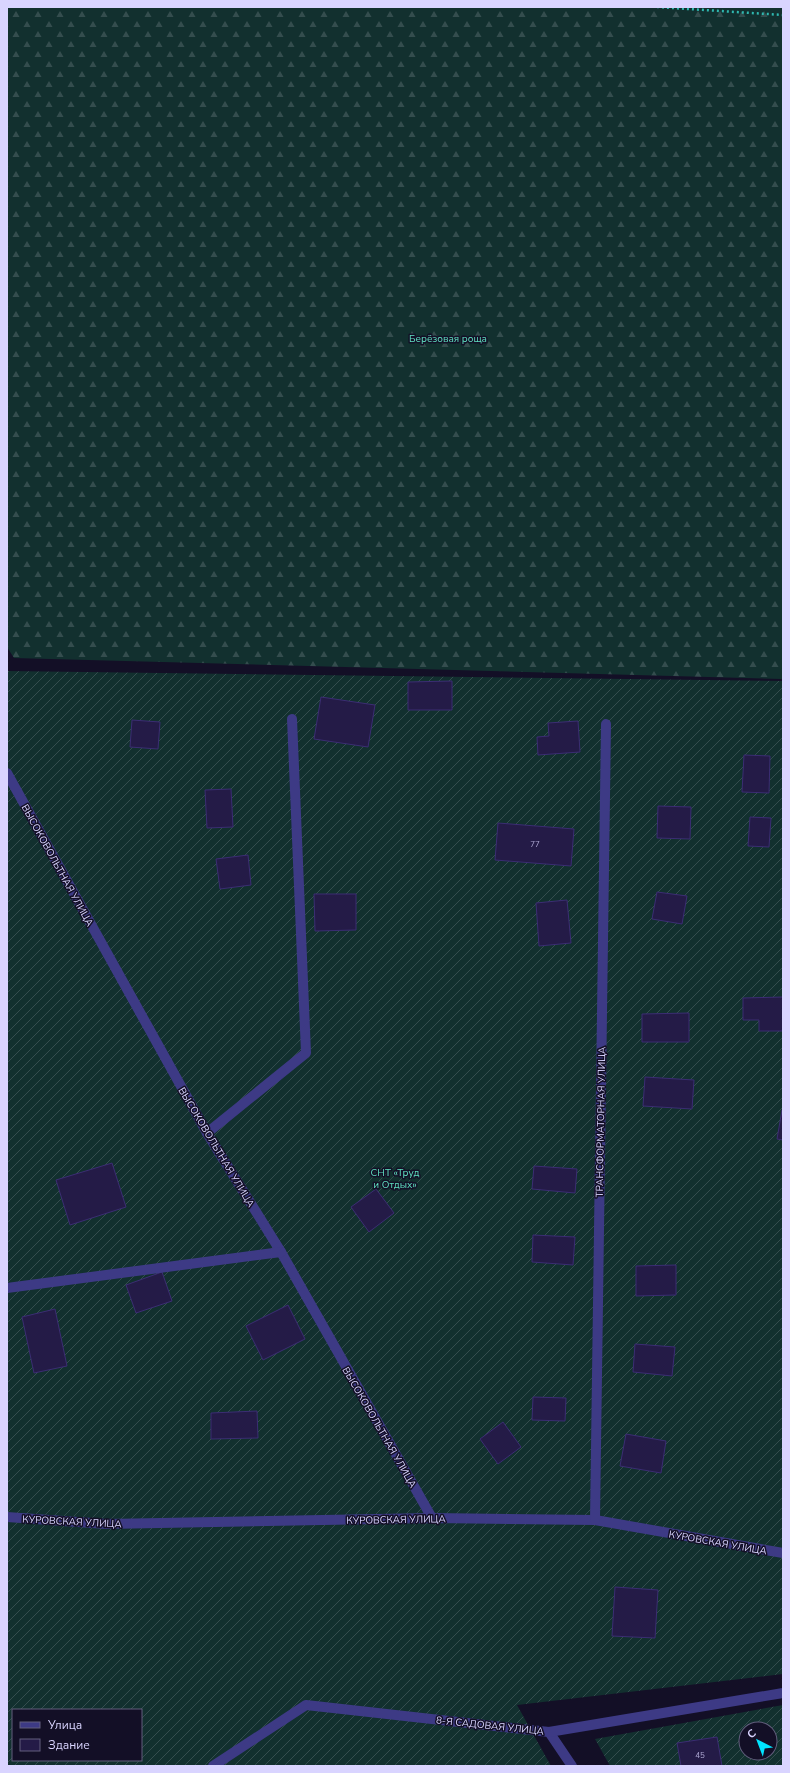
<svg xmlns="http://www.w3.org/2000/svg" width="790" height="1773" font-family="'Nunito Sans',sans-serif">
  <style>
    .forest { fill: url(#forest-firs) }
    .garden { fill: url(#garden-furrows); fill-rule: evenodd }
    .building { fill: #241b47; stroke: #3b2d73 }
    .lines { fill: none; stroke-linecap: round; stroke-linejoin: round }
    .path { stroke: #2fb8b0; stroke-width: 2.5; stroke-dasharray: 2 3; stroke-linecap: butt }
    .minor { stroke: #3d3a85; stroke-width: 10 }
    .labels { text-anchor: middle; stroke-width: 3; stroke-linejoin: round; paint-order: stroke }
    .number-label { font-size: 8px; fill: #aca6d1 }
    .park-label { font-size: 10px; fill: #5fe0c0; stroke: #130f26 }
    .street-label { font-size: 10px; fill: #d9d4ff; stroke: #130f26 }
  </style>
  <defs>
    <pattern id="forest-firs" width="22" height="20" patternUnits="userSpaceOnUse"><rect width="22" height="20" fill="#12302f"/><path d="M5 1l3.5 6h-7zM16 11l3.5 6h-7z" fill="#344d4e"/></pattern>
    <pattern id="garden-furrows" width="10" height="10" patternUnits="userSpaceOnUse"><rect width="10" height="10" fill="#12302f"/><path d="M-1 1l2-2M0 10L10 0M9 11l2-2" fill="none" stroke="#344d4e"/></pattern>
  </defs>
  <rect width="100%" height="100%" fill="#130f26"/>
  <polygon class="forest" points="7,7 783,7 783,679 14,658 7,647"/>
  <g class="garden">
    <path d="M7,671l776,10v993l-266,31 34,61h-544zM13,1710h128v50h-128z"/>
    <path d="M783,1705v61h-173l-15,-27zM746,1729h24v24h-24z"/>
  </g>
  <g class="building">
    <polygon points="452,681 452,710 408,710 408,682"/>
    <polygon points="321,697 375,705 368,747 314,739"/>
    <polygon points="132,720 160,722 158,749 130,747"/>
    <polygon points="578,721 580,752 538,755 537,737 549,736 548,723"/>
    <polygon points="744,755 770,756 769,793 742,792"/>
    <polygon points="231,789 233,827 207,828 205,790"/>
    <polygon points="658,806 691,807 690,839 657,838"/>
    <polygon points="750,817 771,818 769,847 748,846"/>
    <polygon points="498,823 574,829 571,866 495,860"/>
    <polygon points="248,855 251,885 220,889 216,859"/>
    <polygon points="657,892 687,896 682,924 652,919"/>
    <polygon points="314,894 356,894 356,930 315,931"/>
    <polygon points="567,900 571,943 539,946 536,903"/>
    <polygon points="783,997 783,1031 759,1031 759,1020 743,1020 743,998"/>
    <polygon points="689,1013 689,1042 642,1042 642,1014"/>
    <polygon points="645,1077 694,1080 692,1109 643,1106"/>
    <polygon points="782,1110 783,1111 783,1140 777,1139"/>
    <polygon points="112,1163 126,1207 70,1225 56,1180"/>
    <polygon points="534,1166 577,1169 575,1193 532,1189"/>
    <polygon points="376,1189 394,1213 369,1232 351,1207"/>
    <polygon points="533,1235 575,1237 573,1265 532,1262"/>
    <polygon points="676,1265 676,1295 636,1296 636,1266"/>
    <polygon points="162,1272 172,1301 136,1313 126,1285"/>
    <polygon points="288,1305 305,1339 263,1360 246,1326"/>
    <polygon points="55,1309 67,1366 34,1373 22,1317"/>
    <polygon points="635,1344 675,1347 672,1376 633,1372"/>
    <polygon points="533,1397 566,1398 565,1421 532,1420"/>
    <polygon points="257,1411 258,1438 211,1439 211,1413"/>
    <polygon points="503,1422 521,1447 498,1464 480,1439"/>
    <polygon points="626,1434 666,1441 661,1473 620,1466"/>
    <polygon points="615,1587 658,1590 655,1638 612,1636"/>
    <polygon points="717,1737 722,1766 681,1766 677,1743"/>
  </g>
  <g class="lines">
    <polyline class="path" points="657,7 783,15"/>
    <g class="minor">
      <polyline points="7,773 207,1133 281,1252 432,1518"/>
      <polyline points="207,1133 306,1053 292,719"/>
      <polyline points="7,1288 281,1252"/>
      <polyline points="7,1517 106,1524 432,1518 595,1520 783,1553"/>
      <polyline points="595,1520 606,724"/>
      <polyline points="549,1732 572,1766"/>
      <polyline points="213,1766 306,1705 549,1732 783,1693"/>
    </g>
  </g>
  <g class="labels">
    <g class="number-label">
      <text x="535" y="847">77</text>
      <text x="700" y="1758">45</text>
    </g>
    <g class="park-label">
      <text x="448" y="342">Берёзовая роща</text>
      <text x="395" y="1176">СНТ «Труд<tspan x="395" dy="12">и Отдых»</tspan></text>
    </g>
    <g class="street-label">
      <text transform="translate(58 865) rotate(61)" y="4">ВЫСОКОВОЛЬТНАЯ УЛИЦА</text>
      <text transform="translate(600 1122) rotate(-89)" y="4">ТРАНСФОРМАТОРНАЯ УЛИЦА</text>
      <text transform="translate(217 1147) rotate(59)" y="4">ВЫСОКОВОЛЬТНАЯ УЛИЦА</text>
      <text transform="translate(380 1427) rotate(60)" y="4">ВЫСОКОВОЛЬТНАЯ УЛИЦА</text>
      <text transform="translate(396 1519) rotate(-1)" y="4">КУРОВСКАЯ УЛИЦА</text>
      <text transform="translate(72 1521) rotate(3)" y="4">КУРОВСКАЯ УЛИЦА</text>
      <text transform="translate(718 1542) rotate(10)" y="4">КУРОВСКАЯ УЛИЦА</text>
      <text transform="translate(490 1725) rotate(6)" y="4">8-Я САДОВАЯ УЛИЦА</text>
    </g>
  </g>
  <rect width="790" height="1773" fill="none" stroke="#d9d4ff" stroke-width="16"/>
  <rect x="12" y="1709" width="130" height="52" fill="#130f26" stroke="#625e7d"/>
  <rect x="20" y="1722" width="20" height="6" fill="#3d3a85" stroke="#625e7d"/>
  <text x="48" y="1729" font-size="12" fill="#d9d4ff">Улица</text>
  <rect x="20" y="1739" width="20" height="12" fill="#241b47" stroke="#625e7d"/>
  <text x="48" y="1749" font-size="12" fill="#d9d4ff">Здание</text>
  <g transform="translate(758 1741) rotate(318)"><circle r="19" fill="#130f26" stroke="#625e7d"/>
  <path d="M0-3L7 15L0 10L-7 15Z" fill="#00e5ff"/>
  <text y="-6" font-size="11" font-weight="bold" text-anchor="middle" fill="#d9d4ff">С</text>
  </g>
</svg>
